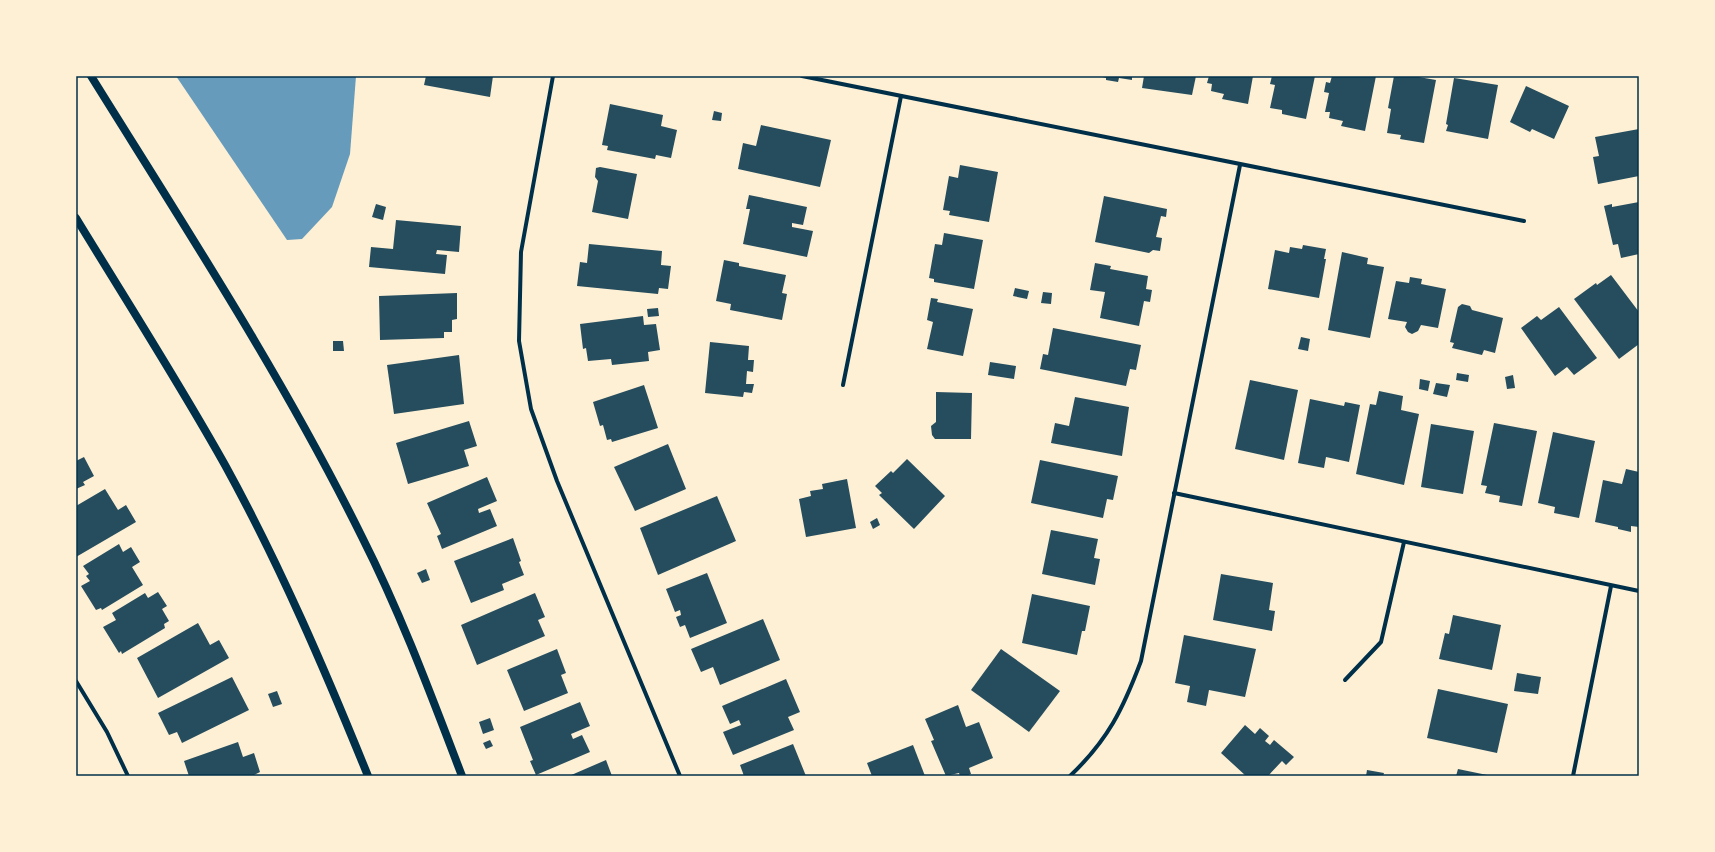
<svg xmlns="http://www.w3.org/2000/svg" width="1715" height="852" font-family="'Noto Sans',sans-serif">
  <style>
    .water { fill: #669bbc }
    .building { fill: #264d5e }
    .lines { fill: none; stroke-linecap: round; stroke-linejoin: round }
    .minor { stroke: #003049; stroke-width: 4 }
    .secondary { stroke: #003049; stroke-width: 8 }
    .neatline { fill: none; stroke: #003049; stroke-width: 1.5 }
  </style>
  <rect width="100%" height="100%" fill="#fdf0d5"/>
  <polygon class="water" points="176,76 356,76 350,154 332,207 302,239 287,240"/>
  <g class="building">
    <polygon points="426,76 493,76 490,97 424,85"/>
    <polygon points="1099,76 1132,76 1132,80 1119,78 1118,82 1106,80 1106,78"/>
    <polygon points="1144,76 1196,76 1192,95 1142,88"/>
    <polygon points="1209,76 1253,76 1248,104 1222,99 1224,94 1211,91 1212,84 1207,83"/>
    <polygon points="1272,76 1315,76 1306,119 1282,114 1282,110 1270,108 1275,85 1270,84"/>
    <polygon points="1332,76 1376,76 1365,131 1341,126 1343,121 1329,118 1330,112 1325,112 1329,93 1324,92 1326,82 1330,83"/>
    <polygon points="1394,76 1413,76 1436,80 1424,143 1400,139 1401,135 1387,133 1391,109 1388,108"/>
    <polygon points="1454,78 1498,85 1488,139 1446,131 1448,125 1446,124"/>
    <polygon points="1526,86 1569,106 1554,139 1532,129 1530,132 1510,122"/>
    <polygon points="610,104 663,115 661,126 677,130 671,158 656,155 655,159 607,150 608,146 602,145"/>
    <polygon points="714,111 722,113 721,121 712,120"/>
    <polygon points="761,125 831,140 820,187 738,169 743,143 756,146"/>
    <polygon points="1639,129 1639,176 1598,184 1593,157 1599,156 1595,137"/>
    <polygon points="960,165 998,172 989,222 949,215 950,211 943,210 949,176 958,178"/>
    <polygon points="600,167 637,174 628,219 592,212 598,181 595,177 596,168"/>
    <polygon points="749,195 807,207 803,225 792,223 792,227 813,231 807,257 743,244 750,209 746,209"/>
    <polygon points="1104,196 1167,209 1166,217 1161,216 1156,237 1162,238 1160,251 1153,250 1149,253 1095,242"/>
    <polygon points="1639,202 1639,254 1621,258 1618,244 1613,245 1604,206 1612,204 1612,207"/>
    <polygon points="376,204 386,207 383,220 372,217"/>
    <polygon points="396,220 461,226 459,252 437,250 436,254 447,255 445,274 369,267 371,247 393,249"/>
    <polygon points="944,233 983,240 974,289 934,282 934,279 929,278 935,244 942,245"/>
    <polygon points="589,244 662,251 661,265 671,266 668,289 659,288 658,294 577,286 580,262 587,263"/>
    <polygon points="1303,245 1326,249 1324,259 1326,259 1319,298 1268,289 1275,250 1289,253 1290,247 1302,249"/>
    <polygon points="1342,252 1368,258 1367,264 1384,267 1370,338 1328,330"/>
    <polygon points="724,260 739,263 739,266 786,275 782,293 787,294 782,320 730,310 731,304 716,301"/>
    <polygon points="1095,263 1111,266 1110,269 1148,276 1146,289 1152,290 1150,302 1144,301 1139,326 1100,318 1105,292 1090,290"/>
    <polygon points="1611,275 1639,312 1639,344 1619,359 1574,299 1596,283 1597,285"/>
    <polygon points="1410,277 1422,279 1421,284 1446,289 1438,328 1421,325 1418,331 1412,334 1408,332 1405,327 1407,322 1388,319 1396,281 1409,283"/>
    <polygon points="1015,288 1029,291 1027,299 1013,296"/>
    <polygon points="1043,292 1052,293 1051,304 1041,303"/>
    <polygon points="457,293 457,319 452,320 452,332 444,332 444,338 380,340 379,296"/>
    <polygon points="931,298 938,299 937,302 973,309 963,356 927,349 933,322 927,320"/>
    <polygon points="1462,304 1470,306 1472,310 1503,318 1495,353 1484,350 1482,355 1452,348 1454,343 1450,342 1458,307"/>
    <polygon points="1559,307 1597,358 1574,375 1567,367 1555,376 1521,328 1537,316 1541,320"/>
    <polygon points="658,308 659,316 648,317 647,309"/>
    <polygon points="643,316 644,325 656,324 660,350 648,352 649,361 612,365 611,359 588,361 586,348 583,349 580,324"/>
    <polygon points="1053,328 1141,345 1136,370 1130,369 1126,386 1040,369 1043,354 1048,355"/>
    <polygon points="1301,337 1310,339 1308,351 1298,349"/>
    <polygon points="333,341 343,341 344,351 333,351"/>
    <polygon points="710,342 749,346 748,360 754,360 753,372 747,371 746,384 754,384 752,393 744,392 743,397 705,393"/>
    <polygon points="459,355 464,404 394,414 387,365"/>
    <polygon points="990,362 1016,366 1014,379 988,375"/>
    <polygon points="1457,373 1469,375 1468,382 1456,380"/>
    <polygon points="1513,375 1515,388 1507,389 1505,377"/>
    <polygon points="1420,379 1430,381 1428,391 1419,389"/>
    <polygon points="1250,380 1298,390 1284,460 1235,449"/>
    <polygon points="1436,383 1450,385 1447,397 1433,394"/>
    <polygon points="644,385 658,428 612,442 611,439 607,440 603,425 600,426 593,402"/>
    <polygon points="1379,391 1403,396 1401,410 1419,414 1404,485 1356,474 1370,404 1376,405"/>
    <polygon points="936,392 972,393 971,439 935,439 932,435 931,426 936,422"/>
    <polygon points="1075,397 1129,407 1122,456 1051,443 1055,423 1069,426"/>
    <polygon points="1310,399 1344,406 1345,402 1360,405 1349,462 1326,457 1324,468 1298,463"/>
    <polygon points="469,421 477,446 464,450 469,466 408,484 396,443"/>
    <polygon points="1494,423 1537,431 1522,506 1499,502 1500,496 1485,493 1487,486 1481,485"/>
    <polygon points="1431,424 1474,431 1463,494 1421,487"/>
    <polygon points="1553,432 1595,441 1579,518 1554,513 1555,507 1538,503"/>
    <polygon points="668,444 686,489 635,511 614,467"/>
    <polygon points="84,457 94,476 83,482 85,485 76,489 76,461"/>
    <polygon points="907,459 945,496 914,529 879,495 882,493 875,486 891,471 893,473"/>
    <polygon points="1040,460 1118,476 1113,500 1107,499 1103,518 1031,503"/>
    <polygon points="1626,469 1639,472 1639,527 1631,526 1631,532 1618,529 1618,527 1595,522 1603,480 1622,484"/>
    <polygon points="487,477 497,501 478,509 479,513 490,509 497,526 442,549 437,536 441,534 427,503"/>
    <polygon points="847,479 856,528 806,537 799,499 811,496 810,491 823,489 822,484"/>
    <polygon points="105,489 118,510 126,505 136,522 76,557 76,506"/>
    <polygon points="717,496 736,541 658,575 640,528"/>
    <polygon points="877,518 880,525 873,529 870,522"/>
    <polygon points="1051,530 1098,539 1094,558 1100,559 1095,585 1042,574"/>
    <polygon points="513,538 521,561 519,562 524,575 502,584 504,590 471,603 454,561"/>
    <polygon points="119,544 123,552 131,547 140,562 132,567 143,585 102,610 101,608 96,610 81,586 90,581 86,576 89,574 83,566"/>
    <polygon points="426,569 430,580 422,583 417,573"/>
    <polygon points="707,573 727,623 690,638 685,625 680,627 676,617 681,615 680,610 675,612 666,589"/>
    <polygon points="1221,574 1273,583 1269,610 1275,611 1272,631 1213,620"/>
    <polygon points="158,592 167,606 162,609 169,621 164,624 165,628 122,654 121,651 119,653 103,627 116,620 112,613 145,593 148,598"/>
    <polygon points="535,593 545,617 538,620 545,636 477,665 461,625"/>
    <polygon points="1032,594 1090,606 1085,631 1082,631 1077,655 1022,643"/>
    <polygon points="1453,615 1501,625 1492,670 1439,659 1445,633 1449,634"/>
    <polygon points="763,619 780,660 720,685 713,667 701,672 691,649"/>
    <polygon points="198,623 210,645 219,640 229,658 158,698 137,658"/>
    <polygon points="1184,635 1256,649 1245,697 1209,690 1206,706 1187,702 1190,686 1175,683"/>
    <polygon points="557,649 566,673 561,675 568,693 524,711 507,670"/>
    <polygon points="1001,649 1060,691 1029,732 971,690"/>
    <polygon points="1517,673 1541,677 1538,694 1514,691"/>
    <polygon points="232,677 249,710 182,743 177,732 169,735 158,713"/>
    <polygon points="786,679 800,712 788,717 794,730 733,755 723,732 741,725 739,720 730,724 722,706"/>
    <polygon points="1438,689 1508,704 1497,753 1427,738"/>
    <polygon points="277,691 282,704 273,707 268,694"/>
    <polygon points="580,702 590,726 571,734 573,739 582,735 590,752 536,775 530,761 533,760 520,727"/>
    <polygon points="958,705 966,727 979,722 993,758 969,768 971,774 966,776 960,776 959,773 946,776 931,741 934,740 925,719"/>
    <polygon points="490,718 494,730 483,734 479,722"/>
    <polygon points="1245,725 1255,734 1260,728 1269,736 1265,741 1270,745 1274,740 1294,757 1286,765 1282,761 1268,776 1246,776 1221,753"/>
    <polygon points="490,740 493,746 486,749 483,743"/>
    <polygon points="238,742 243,757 254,753 260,772 252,776 189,776 184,761"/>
    <polygon points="793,744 806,776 744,776 740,765"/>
    <polygon points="913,745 925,776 872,776 867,763"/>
    <polygon points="606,760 612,776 569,776"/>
    <polygon points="1458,769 1487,775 1487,776 1456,776"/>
    <polygon points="1367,770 1384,773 1383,776 1366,776"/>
  </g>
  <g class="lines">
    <g class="minor">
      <polyline points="553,76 521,252 519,341 531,409 557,481 680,776"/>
      <polyline points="802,76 1524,221"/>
      <polyline points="843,385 901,96"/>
      <polyline points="1174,493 1639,591"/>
      <polyline points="1345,680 1381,642 1404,542"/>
      <polyline points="76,681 107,732 128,776"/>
      <path d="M1070,776c38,-36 53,-67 71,-115l99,-496"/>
      <polyline points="1573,776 1611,586"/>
    </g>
    <g class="secondary">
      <path d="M91,76c94,151 192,301 271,461 39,77 69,158 100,239"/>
      <path d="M76,218c50,82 102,163 149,247 55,100 100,205 143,311"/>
    </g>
  </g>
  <rect width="1715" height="852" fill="none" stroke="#fdf0d5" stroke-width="154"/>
  <rect x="77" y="77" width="1561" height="698" class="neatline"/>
</svg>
